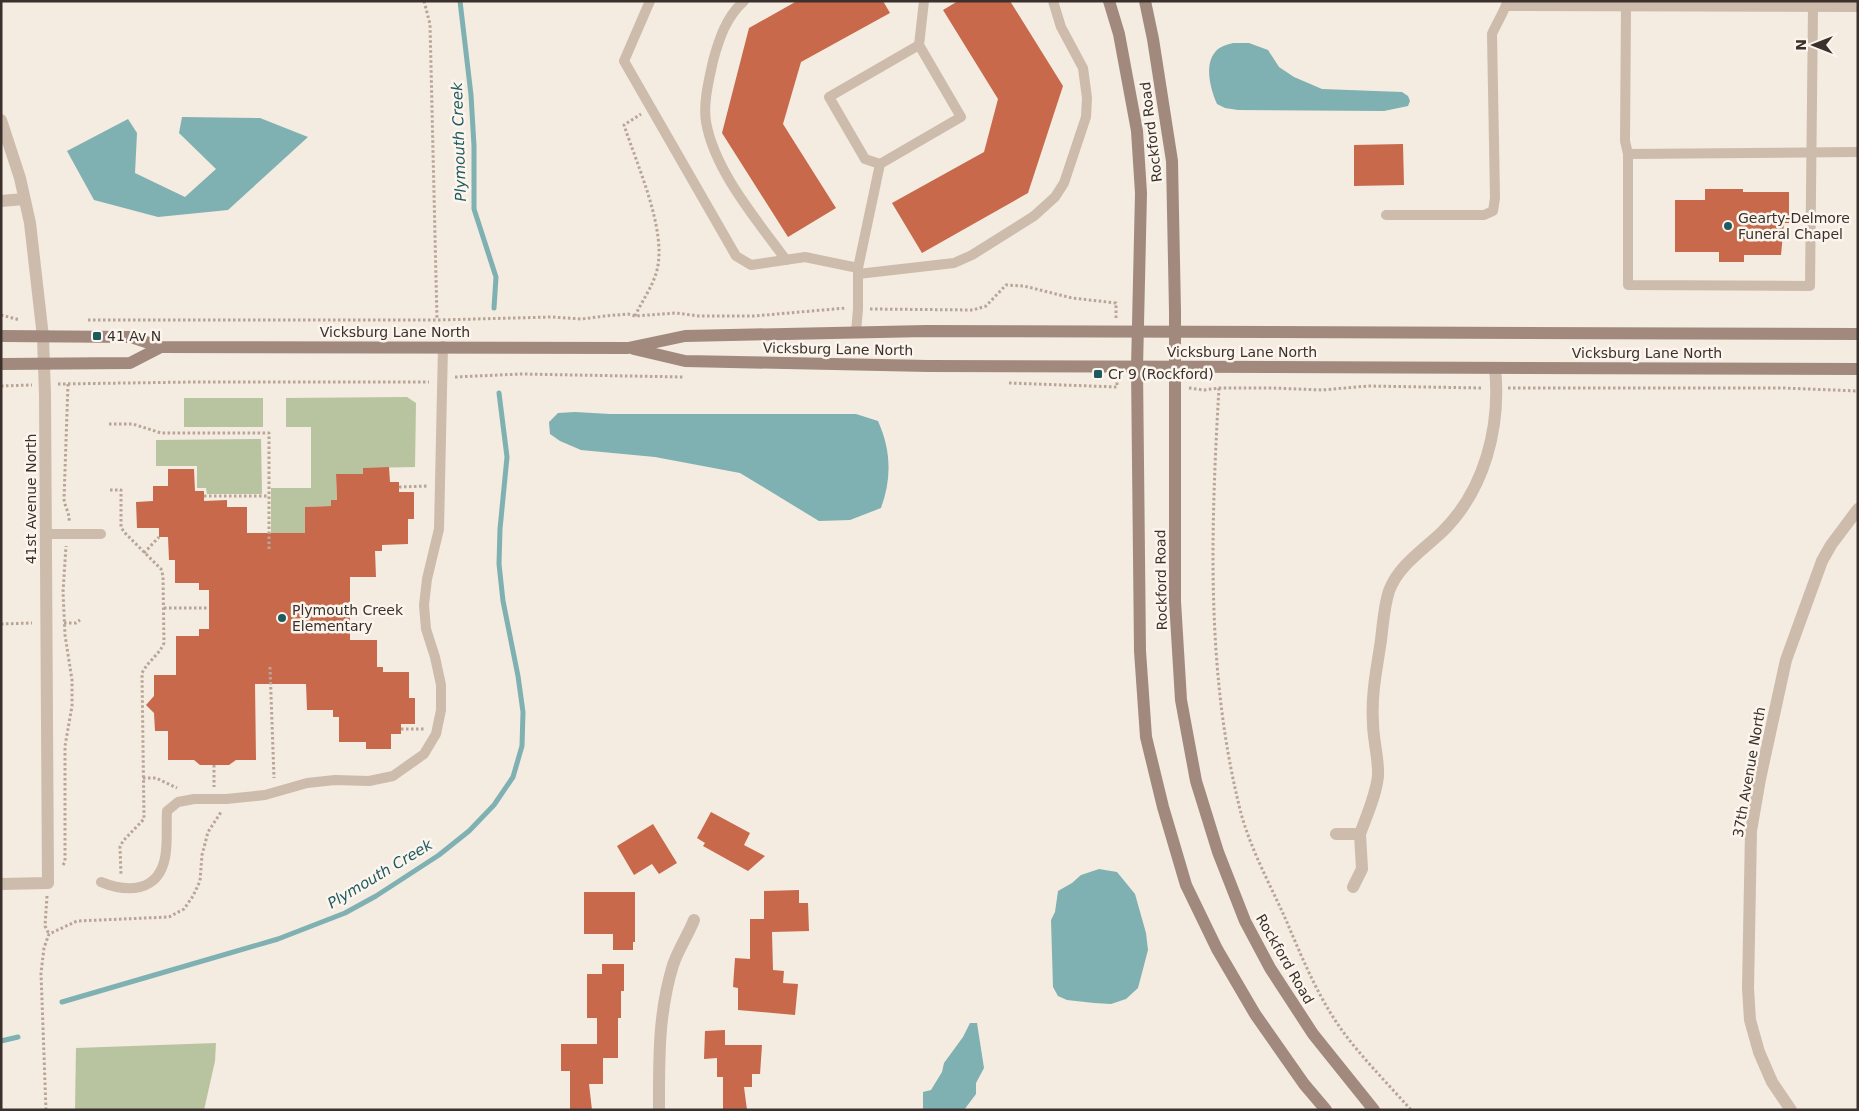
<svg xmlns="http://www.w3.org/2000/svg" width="1859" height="1111" font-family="'DejaVu Sans',sans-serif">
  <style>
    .green { fill: #b8c4a0 }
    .water { fill: #7fb0b2 }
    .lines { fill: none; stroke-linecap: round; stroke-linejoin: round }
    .stream { stroke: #7fb0b2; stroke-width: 5 }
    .building { fill: #c8694b }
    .path { stroke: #b9a596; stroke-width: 3; stroke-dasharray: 2.5 2.5; stroke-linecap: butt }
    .lane { stroke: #cdbbac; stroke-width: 10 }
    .street { stroke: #cdbbac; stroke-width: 12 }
    .secondary { stroke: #a18a7d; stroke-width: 12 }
    .poi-dot { fill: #1f5a5e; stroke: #fbf5ee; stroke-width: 2 }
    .labels { text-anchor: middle; stroke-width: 5; stroke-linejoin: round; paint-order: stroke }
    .street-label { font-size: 14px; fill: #3b302b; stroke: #fbf5ee }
    .poi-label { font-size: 14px; fill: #3b302b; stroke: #fbf5ee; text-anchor: start }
    .water-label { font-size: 15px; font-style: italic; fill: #1f5a5e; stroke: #fbf5ee }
  </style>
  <rect width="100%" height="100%" fill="#f4ebe1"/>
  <g class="green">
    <polygon points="407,397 416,403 415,467 363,468 363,474 336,474 337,500 331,500 331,506 305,507 305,533 271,533 271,488 311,488 311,427 286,427 286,398"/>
    <rect x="184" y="398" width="79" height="29"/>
    <polygon points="261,439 262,494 207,494 206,488 197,488 197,466 156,466 156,440"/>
    <polygon points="216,1043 215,1061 204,1110 75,1110 76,1048"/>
  </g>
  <g class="water">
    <path d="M1233,43h16l19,7 11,17 15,10 28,12 80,3 6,4 2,5 -2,5 -24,5 -146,-1 -13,-2 -8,-4c-7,-16 -14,-42 1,-55 4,-3 11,-5 15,-6z"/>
    <polygon points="182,117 260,118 308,137 228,210 158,217 94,200 67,151 128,119 137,133 135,173 185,197 216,169 179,133"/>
    <path d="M575,412l35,2h246l22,7c13,29 14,57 3,87l-31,12 -31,1 -79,-48 -85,-16 -74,-7 -21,-9 -10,-7 -1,-12 9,-9z"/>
    <polygon points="1099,869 1117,872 1135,894 1146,933 1148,950 1138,988 1126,999 1111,1004 1094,1003 1067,1000 1058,996 1053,987 1051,920 1055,912 1058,891 1072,883 1081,875"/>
    <polygon points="970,1023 977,1023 984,1068 976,1083 976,1094 964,1110 923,1110 923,1092 931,1090 942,1072 944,1063 963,1037"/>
  </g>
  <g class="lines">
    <g class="stream">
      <polyline points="460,1 471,95 474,146 474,209 496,277 494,308"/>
      <polyline points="62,1002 278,939 345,913 376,896 439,855 469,831 494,805 513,777 522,746 523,712 518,676 503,601 499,564 500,529 507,457 499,393"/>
      <polyline points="1,1041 18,1037"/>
    </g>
  </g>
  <g class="building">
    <polygon points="797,1 883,1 890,13 801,62 783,124 836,208 788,237 722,133 749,28"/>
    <polygon points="958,1 1010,1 1063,86 1028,193 922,253 892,203 984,152 998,99 943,10"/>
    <polygon points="1403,144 1404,185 1354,186 1354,145"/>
    <polygon points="1705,189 1743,189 1743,192 1789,192 1789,223 1784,223 1781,255 1744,255 1744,262 1719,262 1719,252 1675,252 1675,200 1705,200"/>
    <polygon points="389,467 390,482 399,482 399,492 414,492 414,519 408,519 408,544 382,545 382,551 375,551 376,577 350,577 350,640 377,640 377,667 383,667 383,672 409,672 409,698 415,698 415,724 401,724 401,734 391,734 391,749 366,749 366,742 339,742 339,717 333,717 333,710 307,710 306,684 255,684 256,760 236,760 229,765 200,765 194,760 168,760 168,731 155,731 154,713 146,705 154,696 154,675 176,675 176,636 199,636 199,629 209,629 209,590 199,590 199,583 175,583 175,560 169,560 168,537 159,537 159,528 137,528 136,502 153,501 153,486 168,486 168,469 194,469 195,491 204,491 204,501 227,500 227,507 247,507 247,533 305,533 305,507 331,506 331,500 337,500 336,474 363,474 363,468"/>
    <polygon points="711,812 750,833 744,845 765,856 748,871 703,846 705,843 697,838"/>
    <polygon points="653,824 677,863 659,874 652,864 634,875 617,846"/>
    <polygon points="799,890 799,903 808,903 809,931 772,932 773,970 784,971 783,983 798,984 795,1015 738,1010 738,988 733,987 735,958 750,959 750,919 764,919 764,891"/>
    <polygon points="584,892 635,892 635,942 633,942 633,950 613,950 613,934 584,934"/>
    <polygon points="602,964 624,964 624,991 621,991 621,1018 618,1018 618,1058 603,1058 603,1084 589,1084 592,1110 570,1110 570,1071 561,1071 561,1044 597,1044 597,1018 587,1018 587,974 602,974"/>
    <polygon points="725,1030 725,1045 762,1045 760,1074 752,1074 752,1087 744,1087 747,1110 723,1110 723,1077 717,1077 717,1058 704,1059 705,1031"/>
  </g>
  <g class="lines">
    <g class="path">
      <polyline points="424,1 430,24 437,320"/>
      <polyline points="870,309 973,310 986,306 1006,285 1024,286 1072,298 1116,303 1116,319"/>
      <polyline points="1,315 20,320"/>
      <path d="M635,316c7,-15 18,-30 22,-46 10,-40 -20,-105 -33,-145l17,-11"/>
      <polyline points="88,320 437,320 552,317 582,319 605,316 628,314 635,316 676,313 699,316 754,316 846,308"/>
      <polyline points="455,377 521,374 683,377"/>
      <polyline points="1009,383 1117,387 1117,381"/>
      <polyline points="58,384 193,382 429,382"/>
      <path d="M68,384l-4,115c1,9 6,14 5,23"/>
      <polyline points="1,386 32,385"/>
      <polyline points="1189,388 1204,390 1219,388 1273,388 1322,390 1368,386 1482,388"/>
      <path d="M1219,388c-8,137 -13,279 19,413 9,42 31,81 48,119 17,40 34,82 61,117 19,25 43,49 64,73"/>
      <polyline points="1508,388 1783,388 1858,391"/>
      <polyline points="109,424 133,424 161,433 269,433 269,549"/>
      <polyline points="399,487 428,486"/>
      <path d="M110,490h11v37l3,5 37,37 2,7 1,67c-5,12 -16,18 -22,30l2,146 -21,22 -3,6 1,28"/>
      <polyline points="204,496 269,496"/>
      <polyline points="144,553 159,537"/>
      <polyline points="164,608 209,608"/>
      <polyline points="64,623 76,623 80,620"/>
      <polyline points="1,624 32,623"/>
      <polyline points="270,667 274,778"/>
      <polyline points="401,729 425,729"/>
      <polyline points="214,765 214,787"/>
      <polyline points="143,778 156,778 177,788"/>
      <polyline points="63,865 65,862 65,746 72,706 72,680 65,635 63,592 66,546"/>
      <polyline points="47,896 45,926 49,934"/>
      <polyline points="46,1110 41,973 44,948 49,934 77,921 169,917 184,909 193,896 200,881 202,855 208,832 221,812"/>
    </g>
    <g class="lane">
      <polyline points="650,1 624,61 736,256 751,265 805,257 858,268 858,309 856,332"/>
      <path d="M744,1c-18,16 -25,38 -31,60 -4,19 -10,41 -7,61 9,50 51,98 80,138"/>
      <polyline points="1507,6 1858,7"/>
      <polyline points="1626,7 1625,141 1628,154 1628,285 1810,286 1813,7"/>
      <polyline points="1628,154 1858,152"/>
      <polyline points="880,164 865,159 829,97 919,45"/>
      <path d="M1386,215h98l9,-4 2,-13 -3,-164c3,-8 15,-27 15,-33"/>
      <polyline points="858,268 880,164 961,117 919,45 924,1"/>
      <polyline points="858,274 954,263 972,255 1034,216 1055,197 1064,183 1086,117 1087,98 1083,68 1061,27 1053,1"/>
      <polyline points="46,534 101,534"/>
      <path d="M101,882c27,11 57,10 64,-24 3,-15 1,-32 2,-47l11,-9 16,-3h32l39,-4 42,-12 28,-3 34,1 24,-5 31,-22 12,-20 5,-24v-25l-6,-28 -9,-28 -2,-24 3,-26 12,-50 4,-183"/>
    </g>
    <g class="street">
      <polyline points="1,120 20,178 30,223 43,337 45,395 48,883 1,884"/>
      <polyline points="1,201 24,199"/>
      <path d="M1336,834h24c7,-19 16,-39 18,-58 1,-17 -5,-36 -5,-53 -2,-29 4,-55 8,-83 2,-16 3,-34 8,-49 9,-25 34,-41 53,-59 43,-42 59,-106 53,-164"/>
      <polyline points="1353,887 1362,869 1360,834"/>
      <path d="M659,1110c0,-50 -1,-96 14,-145 5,-15 15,-30 21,-45"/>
      <polyline points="1791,1110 1772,1082 1759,1052 1750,1020 1748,988 1751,831 1760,779 1786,660 1822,561 1831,545 1858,509"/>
    </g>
    <g class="secondary">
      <polyline points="1109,1 1119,34 1137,131 1141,193 1137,368 1140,651 1146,737 1163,807 1186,885 1217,949 1255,1014 1304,1084 1326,1110"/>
      <polyline points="1145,1 1153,39 1172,161 1175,311 1175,601 1181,700 1196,781 1218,852 1245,921 1270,968 1313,1034 1374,1110"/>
      <polyline points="1,336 131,337 161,347 628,348 685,336 926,331 1858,334"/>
      <polyline points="634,349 685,361 928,366 1858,369"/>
      <polyline points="1,364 130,363 161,347"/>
    </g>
  </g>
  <g class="poi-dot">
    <circle cx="1728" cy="226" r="5"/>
    <rect x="92" y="331" width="10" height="10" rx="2.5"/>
    <rect x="1093" y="369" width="10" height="10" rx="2.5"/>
    <circle cx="282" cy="618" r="5"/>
  </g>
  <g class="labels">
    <g class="street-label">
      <text transform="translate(1151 132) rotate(-97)" y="5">Rockford Road</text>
      <text x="395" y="337">Vicksburg Lane North</text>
      <text transform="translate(838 349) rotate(1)" y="5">Vicksburg Lane North</text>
      <text x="1242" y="357">Vicksburg Lane North</text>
      <text x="1647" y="358">Vicksburg Lane North</text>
      <text transform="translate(31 499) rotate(-90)" y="5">41st Avenue North</text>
      <text transform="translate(1161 580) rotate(-91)" y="5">Rockford Road</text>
      <text transform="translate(1749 772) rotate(-80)" y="5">37th Avenue North</text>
      <text transform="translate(1285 959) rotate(60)" y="5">Rockford Road</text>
    </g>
    <g class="poi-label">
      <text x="1738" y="223">Gearty-Delmore<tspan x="1738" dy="16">Funeral Chapel</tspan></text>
      <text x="107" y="341">41 Av N</text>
      <text x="1108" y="379">Cr 9 (Rockford)</text>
      <text x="292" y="615">Plymouth Creek<tspan x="292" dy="16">Elementary</tspan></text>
    </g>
    <g class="water-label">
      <text transform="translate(459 142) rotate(-92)" y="5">Plymouth Creek</text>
      <text transform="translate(380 874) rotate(-31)" y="5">Plymouth Creek</text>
    </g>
  </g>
  <rect width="1859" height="1111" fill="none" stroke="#3b302b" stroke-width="5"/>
  <g transform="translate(1814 45) rotate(270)" stroke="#fbf5ee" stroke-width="4" paint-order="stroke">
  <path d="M0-4L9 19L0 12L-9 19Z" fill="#3b302b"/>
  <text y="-8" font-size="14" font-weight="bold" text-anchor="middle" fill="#3b302b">N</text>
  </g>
</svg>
